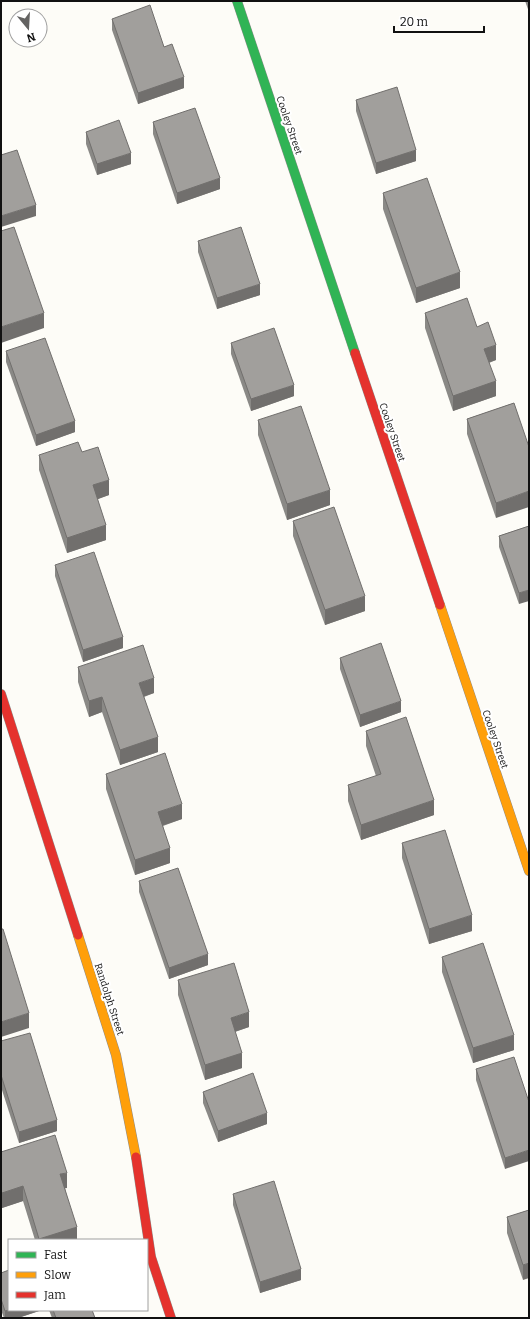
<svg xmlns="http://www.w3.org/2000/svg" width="530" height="1319" font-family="Bitter,serif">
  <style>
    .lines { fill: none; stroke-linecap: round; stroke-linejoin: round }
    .fast-casing { stroke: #8e8d8b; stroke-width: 10 }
    .slow-casing { stroke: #8e8d8b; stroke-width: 10 }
    .jam-casing { stroke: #8e8d8b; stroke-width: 10 }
    .fast { stroke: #30b455; stroke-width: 9 }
    .slow { stroke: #ff9f0a; stroke-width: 9 }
    .jam { stroke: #e5322d; stroke-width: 9 }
    .wall { fill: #8a8986 }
    .shaded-wall { fill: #716f6d }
    .building { fill: #a19f9c; stroke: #716f6d }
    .labels { text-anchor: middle; stroke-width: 4; stroke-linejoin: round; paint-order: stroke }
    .street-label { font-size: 10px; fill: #111; stroke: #fff }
  </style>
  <rect width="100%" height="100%" fill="#fdfcf7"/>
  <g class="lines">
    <g class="fast-casing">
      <polyline id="fast" points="237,1 355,353"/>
    </g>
    <g class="slow-casing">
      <g id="slow">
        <polyline points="440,605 529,871"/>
        <polyline points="78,935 116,1055 136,1157"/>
      </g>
    </g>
    <g class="jam-casing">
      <g id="jam">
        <polyline points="355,353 440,605"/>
        <polyline points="1,694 78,935"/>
        <polyline points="136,1157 151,1257 171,1318"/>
      </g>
    </g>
    <use href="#fast" class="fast"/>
    <use href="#slow" class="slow"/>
    <use href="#jam" class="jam"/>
  </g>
  <g class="wall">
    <polygon points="525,1 529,1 529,12"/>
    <polygon points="112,19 164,47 184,88 138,104 112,30"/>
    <polygon points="356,100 416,161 376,174 356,111"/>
    <polygon points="153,122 220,189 177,204 153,134"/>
    <polygon points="86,132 131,164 97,175 86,144"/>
    <polygon points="383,193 460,288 416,303 383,209"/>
    <polygon points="198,241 260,295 217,309 198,252"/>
    <polygon points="425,313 477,327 496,360 489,363 496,396 453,411 425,328"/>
    <polygon points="231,343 294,396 251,411 231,354"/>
    <polygon points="6,351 75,432 36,446 6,362"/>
    <polygon points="514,403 496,518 467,434 467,419"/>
    <polygon points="258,420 330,505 287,520 258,435"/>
    <polygon points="82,452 109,495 97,499 106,540 67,553 39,470 39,455"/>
    <polygon points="293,521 365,611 325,625 293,536"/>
    <polygon points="529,526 519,604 499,547 499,536"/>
    <polygon points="55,565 123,648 83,662 55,576"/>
    <polygon points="340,658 401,712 360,727 340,669"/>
    <polygon points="78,667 154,693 144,697 158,752 120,765 102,712 89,717 78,682"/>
    <polygon points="366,731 434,815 361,840 348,801 348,785 376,776 366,746"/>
    <polygon points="106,774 182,819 163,826 170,863 135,875 106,789"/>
    <polygon points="402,843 472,931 429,944 402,858"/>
    <polygon points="139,881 208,965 169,979 139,892"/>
    <polygon points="442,957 514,1050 473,1063 442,972"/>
    <polygon points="178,980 249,1027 235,1032 242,1068 205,1080 178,995"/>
    <polygon points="1,1041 57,1131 19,1143 1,1087"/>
    <polygon points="476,1069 529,1102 505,1169 476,1080"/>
    <polygon points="203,1092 267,1124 218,1142 203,1103"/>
    <polygon points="1,1152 67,1188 65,1188 77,1240 35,1240 23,1201 2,1208 1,1205"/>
    <polygon points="233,1194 301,1280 260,1293 233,1205"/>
    <polygon points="529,1210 523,1280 507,1233 507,1217"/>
    <polygon points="1,1273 39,1310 39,1311 18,1318 4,1318 1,1310"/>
    <polygon points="49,1310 92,1310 95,1318 52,1318"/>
  </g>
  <g class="shaded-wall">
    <polygon points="184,77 184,88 138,104 138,93"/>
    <polygon points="416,150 416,161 376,174 376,163"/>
    <polygon points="131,153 131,164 97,175 97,164"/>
    <polygon points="220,178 220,189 177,204 177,193"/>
    <polygon points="36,205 36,216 1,227 1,216"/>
    <polygon points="460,272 460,288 416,303 416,288"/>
    <polygon points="260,284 260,295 217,309 217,298"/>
    <polygon points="44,313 44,328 1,343 1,327"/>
    <polygon points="496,345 496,360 484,364 484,349"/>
    <polygon points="496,381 496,396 453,411 453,396"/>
    <polygon points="294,385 294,396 251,411 251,399"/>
    <polygon points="75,421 75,432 36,446 36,435"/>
    <polygon points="109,480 109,495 93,501 93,485"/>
    <polygon points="330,490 330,505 287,520 287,504"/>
    <polygon points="529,491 529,507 496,518 496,503"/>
    <polygon points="106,525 106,540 67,553 67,538"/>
    <polygon points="529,590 529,601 519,604 519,593"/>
    <polygon points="365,596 365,611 325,625 325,610"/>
    <polygon points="123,637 123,648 83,662 83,650"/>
    <polygon points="154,678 154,693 139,698 139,683"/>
    <polygon points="102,697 102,712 89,717 89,701"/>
    <polygon points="401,701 401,712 360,727 360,715"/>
    <polygon points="158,737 158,752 120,765 120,750"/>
    <polygon points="434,800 434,815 361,840 361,825"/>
    <polygon points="182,804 182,819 158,827 158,812"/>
    <polygon points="170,848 170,863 135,875 135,860"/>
    <polygon points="472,915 472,931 429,944 429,929"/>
    <polygon points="208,954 208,965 169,979 169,968"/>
    <polygon points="249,1012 249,1027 231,1033 231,1018"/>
    <polygon points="29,1013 29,1028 1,1037 1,1022"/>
    <polygon points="514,1035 514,1050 473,1063 473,1048"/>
    <polygon points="242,1053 242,1068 205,1080 205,1065"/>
    <polygon points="267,1113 267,1124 218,1142 218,1131"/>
    <polygon points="57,1120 57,1131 19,1143 19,1132"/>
    <polygon points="529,1150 529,1161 505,1169 505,1158"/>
    <polygon points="67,1173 67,1188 60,1189 60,1174"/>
    <polygon points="23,1186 23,1201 2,1208 2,1193"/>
    <polygon points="77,1227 77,1240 39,1240 39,1239"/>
    <polygon points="529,1263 529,1278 523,1280 523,1265"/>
    <polygon points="301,1269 301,1280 260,1293 260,1282"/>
    <polygon points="9,1310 39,1310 39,1311 18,1318 5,1318 5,1311"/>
  </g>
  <g class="building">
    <polygon points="150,5 164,47 172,44 184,77 138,93 112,19"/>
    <polygon points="397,87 416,150 376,163 356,100"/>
    <polygon points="195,108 220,178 177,193 153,122"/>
    <polygon points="119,120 131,153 97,164 86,132"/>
    <polygon points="17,150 36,205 1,216 1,155"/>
    <polygon points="427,178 460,272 416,288 383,193"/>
    <polygon points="14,227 44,313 1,327 1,231"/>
    <polygon points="241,227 260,284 217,298 198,241"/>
    <polygon points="467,298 477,327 488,322 496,345 484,349 496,381 453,396 425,313"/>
    <polygon points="274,328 294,385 251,399 231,343"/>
    <polygon points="45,338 75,421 36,435 6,351"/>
    <polygon points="514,403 529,447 529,491 496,503 467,419"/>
    <polygon points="301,406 330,490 287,504 258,420"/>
    <polygon points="78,442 82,452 98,447 109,480 93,485 106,525 67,538 39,455"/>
    <polygon points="334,507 365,596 325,610 293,521"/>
    <polygon points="529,526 529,590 519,593 499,536"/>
    <polygon points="94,552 123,637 83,650 55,565"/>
    <polygon points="381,643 401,701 360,715 340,658"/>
    <polygon points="143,645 154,678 139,683 158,737 120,750 102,697 89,701 78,667"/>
    <polygon points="406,717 434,800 361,825 348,785 381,774 366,731"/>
    <polygon points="165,753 182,804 158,812 170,848 135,860 106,774"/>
    <polygon points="445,830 472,915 429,929 402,843"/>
    <polygon points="178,868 208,954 169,968 139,881"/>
    <polygon points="1,929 3,929 29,1013 1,1022"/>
    <polygon points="483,943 514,1035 473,1048 442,957"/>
    <polygon points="234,963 249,1012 231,1018 242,1053 205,1065 178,980"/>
    <polygon points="30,1033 57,1120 19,1132 1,1075 1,1041"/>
    <polygon points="514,1057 529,1102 529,1150 505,1158 476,1069"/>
    <polygon points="253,1073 267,1113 218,1131 203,1092"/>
    <polygon points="55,1135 67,1173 60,1174 77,1227 39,1239 23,1186 2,1193 1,1190 1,1152"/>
    <polygon points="274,1181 301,1269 260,1282 233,1194"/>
    <polygon points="529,1210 529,1263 523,1265 507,1217"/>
    <polygon points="9,1270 9,1310 5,1311 1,1299 1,1273"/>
    <polygon points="53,1310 92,1310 95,1318 56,1318"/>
  </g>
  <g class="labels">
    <g class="street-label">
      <text transform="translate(290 125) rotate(71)" y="4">Cooley Street</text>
      <text transform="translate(393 432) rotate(71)" y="4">Cooley Street</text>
      <text transform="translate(496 739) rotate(71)" y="4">Cooley Street</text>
      <text transform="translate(110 999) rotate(72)" y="4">Randolph Street</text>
    </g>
  </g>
  <rect width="530" height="1319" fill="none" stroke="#111111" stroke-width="4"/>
  <rect x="8" y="1239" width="140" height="72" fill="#ffffff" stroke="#a0a0a0"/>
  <rect x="16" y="1252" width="20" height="6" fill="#30b455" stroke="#a0a0a0"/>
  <text x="44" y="1259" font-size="12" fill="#111111">Fast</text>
  <rect x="16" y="1272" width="20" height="6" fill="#ff9f0a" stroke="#a0a0a0"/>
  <text x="44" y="1279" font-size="12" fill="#111111">Slow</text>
  <rect x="16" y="1292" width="20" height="6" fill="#e5322d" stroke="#a0a0a0"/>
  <text x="44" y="1299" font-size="12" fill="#111111">Jam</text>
  <g transform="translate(28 28) rotate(162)"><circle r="19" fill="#ffffff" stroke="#a0a0a0"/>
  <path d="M0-3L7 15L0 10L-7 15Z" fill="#646362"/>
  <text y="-6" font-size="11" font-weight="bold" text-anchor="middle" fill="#111111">N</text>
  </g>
  <path d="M394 26v6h90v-6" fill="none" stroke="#111111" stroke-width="2"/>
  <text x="400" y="26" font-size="12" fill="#111111" stroke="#ffffff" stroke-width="3" paint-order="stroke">20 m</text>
</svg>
